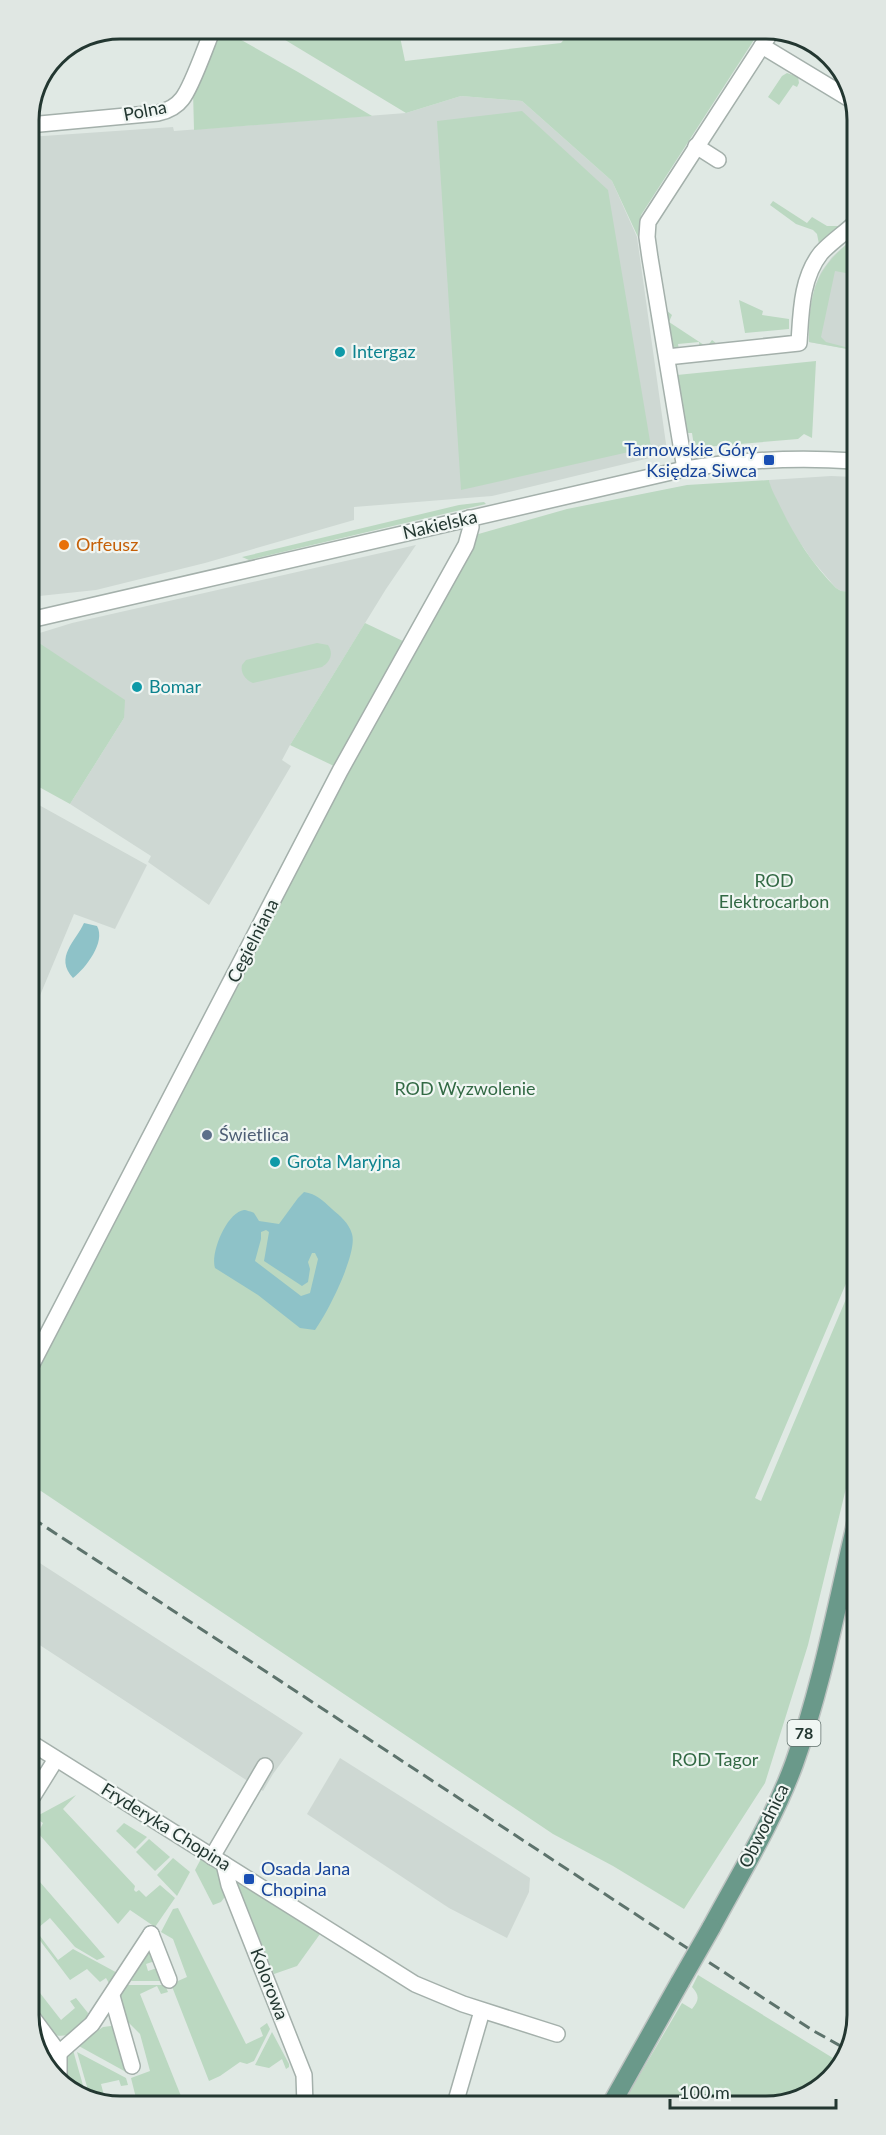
<svg xmlns="http://www.w3.org/2000/svg" width="886" height="2135" font-family="Lato,sans-serif">
  <style>
    .built { fill: #ced8d3 }
    .green { fill: #bbd8c1 }
    .water { fill: #8ec2c8; fill-rule: evenodd }
    .lines { fill: none; stroke-linecap: round; stroke-linejoin: round }
    .minor-casing { stroke: #a4b0ab; stroke-width: 18 }
    .major-casing { stroke: #bdc3c1; stroke-width: 21 }
    .minor { stroke: #fff; stroke-width: 15 }
    .major { stroke: #6a998a; stroke-width: 18 }
    .rail { stroke: #5d736c; stroke-width: 3; stroke-dasharray: 12 6; stroke-linecap: butt }
    .major-bridge-casing { stroke: #bdc3c1; stroke-width: 21; stroke-linecap: butt }
    .major-bridge { stroke: #6a998a; stroke-width: 18 }
    .culture-dot { fill: #0f9aa8; stroke: #f0f6f3; stroke-width: 2 }
    .transit-dot { fill: #1a4fb4; stroke: #f0f6f3; stroke-width: 2 }
    .food-dot { fill: #e8710a; stroke: #f0f6f3; stroke-width: 2 }
    .service-dot { fill: #5c6f8a; stroke: #f0f6f3; stroke-width: 2 }
    .labels { text-anchor: middle; stroke-width: 4.5; stroke-linejoin: round; paint-order: stroke }
    .shield { fill: #f0f6f3; stroke: #60706b; stroke-width: 1.5 }
    .shield-label { font-size: 16px; font-weight: bold; fill: #233731 }
    .street-label { font-size: 18px; fill: #233731; stroke: #f0f6f3 }
    .culture-label { font-size: 18px; fill: #0d838f; stroke: #f0f6f3; text-anchor: start }
    .transit-label { font-size: 18px; fill: #164399; stroke: #f0f6f3; text-anchor: end }
    .food-label { font-size: 18px; fill: #c56008; stroke: #f0f6f3; text-anchor: start }
    .park-label { font-size: 18px; fill: #326944; stroke: #f0f6f3 }
    .service-label { font-size: 18px; fill: #4e5e75; stroke: #f0f6f3; text-anchor: start }
    .rim { fill: none; stroke: #233731; stroke-width: 3 }
  </style>
  <rect width="100%" height="100%" fill="#e0e9e4"/>
  <g class="built">
    <polygon points="461,96 522,101 612,181 637,237 667,451 662,455 492,496 354,507 354,520 205,563 96,590 30,597 29,137 173,127 174,131 406,113"/>
    <polygon points="853,238 853,350 809,342 810,316 815,286 821,272 832,257"/>
    <polygon points="831,476 854,477 854,592 841,591 836,588 812,560 792,531 771,490 769,480"/>
    <polygon points="416,545 386,589 290,745 282,760 291,766 209,905 148,862 151,856 70,804 124,718 30,636 72,623"/>
    <polygon points="30,800 147,865 115,929 74,914 31,1017"/>
    <polygon points="32,1558 303,1733 273,1774 263,1791 32,1640"/>
    <polygon points="340,1758 530,1878 529,1892 507,1938 449,1908 307,1814"/>
  </g>
  <g class="green">
    <polygon points="221,29 226,29 227,32 298,72 372,116 194,130 193,91"/>
    <polygon points="267,29 395,29 399,32 405,61 561,43 573,29 761,29 641,215 638,237 612,181 522,101 461,96 406,113"/>
    <polygon points="787,73 798,77 799,83 797,87 793,85 779,105 768,97 782,76"/>
    <polygon points="522,111 608,190 651,447 461,490 437,121"/>
    <polygon points="773,201 807,223 812,217 827,226 841,226 816,250 819,244 817,234 813,230 796,224 770,205"/>
    <path d="M853,238v26l-2,10 -16,-3 -14,66 5,5 27,7v1l-44,-8c0,-29 1,-58 21,-81 6,-8 16,-15 23,-23z"/>
    <polygon points="739,300 763,311 762,315 789,319 789,329 745,333"/>
    <polygon points="666,310 672,315 669,322 707,347 712,340 717,344 700,351 699,342 678,344 679,350 675,349 673,346"/>
    <polygon points="816,361 812,438 804,434 798,439 704,447 694,446 692,433 687,433 677,375"/>
    <path d="M769,480c2,10 7,17 11,26 15,31 32,58 56,82l5,3 13,1 2,668 -101,238 6,3 85,-202 10,2v146l-48,198 -43,138 -81,126 -71,-43 -60,-32 -521,-349v-107l269,-520 174,-323 92,-26 120,-24z"/>
    <polygon points="484,502 486,504 249,560 242,557 459,505"/>
    <polygon points="365,623 405,642 336,767 290,745"/>
    <polygon points="30,637 125,700 124,718 70,804 30,782"/>
    <path d="M317,643l11,2c6,9 2,17 -6,22l-69,16c-7,-3 -13,-10 -11,-18l4,-5z"/>
    <polygon points="76,1795 63,1809 135,1886 134,1890 136,1892 139,1890 146,1897 160,1885 175,1898 155,1927 130,1910 118,1924 38,1833 43,1823 37,1819 39,1815"/>
    <polygon points="124,1823 147,1837 135,1849 116,1831"/>
    <polygon points="149,1839 170,1857 155,1871 136,1852"/>
    <polygon points="202,1857 219,1872 227,1894 221,1902 213,1905 195,1870"/>
    <polygon points="173,1858 190,1872 177,1896 157,1875"/>
    <polygon points="33,1874 105,1957 97,1960 75,1947 50,1918 33,1932"/>
    <polygon points="236,1881 320,1934 297,1966 274,1974"/>
    <polygon points="178,1908 246,2044 263,2036 260,2028 267,2023 270,2029 254,2061 247,2064 240,2062 220,2076 209,2081 171,1984 187,1977 173,1939 161,1932 173,1909"/>
    <polygon points="37,1932 58,1960 73,1949 123,1976 110,1985 106,1978 100,1982 87,1969 70,1980 35,1934"/>
    <polygon points="150,1949 155,1961 146,1964 148,1971 157,1968 162,1981 131,1981"/>
    <path d="M698,1975l143,88 -2,8 -44,31 -172,1 59,-100 10,6c7,-9 8,-13 0,-22z"/>
    <path d="M33,1984l28,36 14,-12 -5,-7 6,-3 12,15c-5,17 -20,27 -37,21l-18,-24z"/>
    <polygon points="124,1985 165,1985 168,1992 161,1994 157,1986 140,1994 185,2106 138,2106 131,2078 150,2071 140,2034 122,2016 115,1998"/>
    <polygon points="111,2026 116,2029 129,2070 126,2072 77,2045 103,2027"/>
    <polygon points="272,2032 289,2064 289,2067 286,2069 282,2059 269,2068 255,2065"/>
    <polygon points="71,2050 73,2050 86,2096 67,2089 66,2058"/>
    <polygon points="77,2052 126,2078 128,2085 121,2086 119,2080 101,2084 106,2103 90,2097"/>
  </g>
  <g class="water">
    <path d="M84,923l13,3c9,16 -11,42 -24,52 -19,-21 3,-37 11,-55z"/>
    <path d="M304,1192c13,2 18,8 28,17 8,7 17,14 20,25 6,19 -25,80 -37,96l-15,-2 -42,-33 -43,-27c-5,-15 12,-56 29,-58 2,0 8,2 10,3l5,8 20,3 19,-26zM266,1230l3,2 -5,29 38,25 6,-4 2,-13 -2,-7 4,-9h3l3,6 -8,34 -9,3 -46,-35 6,-22v-7z"/>
  </g>
  <g class="lines">
    <g class="minor-casing">
      <g id="minor">
        <polyline points="762,46 853,101"/>
        <path d="M29,125l129,-12c9,-2 18,-6 24,-14 10,-12 24,-54 31,-70"/>
        <polyline points="696,146 718,160"/>
        <path d="M667,357l132,-14c2,-30 2,-65 22,-90 9,-10 22,-19 32,-28"/>
        <polyline points="685,469 650,258 647,237 648,222 773,29"/>
        <path d="M30,620l650,-150c57,-10 116,-13 174,-9"/>
        <polyline points="32,1364 340,771 466,545 471,527 469,518"/>
        <polyline points="33,1744 415,1984 463,2004 557,2034"/>
        <polyline points="33,1796 56,1759"/>
        <polyline points="212,1857 265,1766"/>
        <polyline points="224,1864 229,1885 304,2075 305,2105"/>
        <polyline points="151,1934 169,1980"/>
        <polyline points="112,1996 132,2066"/>
        <polyline points="33,2018 59,2053 59,2081"/>
        <polyline points="59,2053 92,2024 151,1934"/>
        <polyline points="455,2104 482,2011"/>
      </g>
    </g>
    <g class="major-casing">
      <g id="major">
        <path d="M711,1928c29,-54 62,-107 83,-164 28,-78 43,-160 62,-240"/>
        <polyline points="612,2103 680,1982"/>
      </g>
    </g>
    <use href="#minor" class="minor"/>
    <use href="#major" class="major"/>
    <polyline class="rail" points="32,1518 812,2030 846,2049"/>
    <g class="major-bridge-casing">
      <polyline id="major-bridge" points="680,1982 711,1928"/>
    </g>
    <use href="#major-bridge" class="major-bridge"/>
  </g>
  <g class="culture-dot">
    <circle cx="340" cy="352" r="6"/>
    <circle cx="137" cy="687" r="6"/>
    <circle cx="275" cy="1162" r="6"/>
  </g>
  <g class="transit-dot">
    <rect x="763" y="454" width="12" height="12" rx="3"/>
    <rect x="243" y="1873" width="12" height="12" rx="3"/>
  </g>
  <circle class="food-dot" cx="64" cy="545" r="6"/>
  <circle class="service-dot" cx="207" cy="1135" r="6"/>
  <g class="labels">
    <rect class="shield" x="787.5" y="1720" width="33" height="26" rx="4.5"/>
    <g class="shield-label">
      <text x="804" y="1739">78</text>
    </g>
    <g class="street-label">
      <text transform="translate(145 111) rotate(-11)" y="6">Polna</text>
      <text transform="translate(440 525) rotate(-13)" y="6">Nakielska</text>
      <text transform="translate(253 941) rotate(-63)" y="6">Cegielniana</text>
      <text transform="translate(764 1826) rotate(-64)" y="6">Obwodnica</text>
      <text transform="translate(166 1827) rotate(32)" y="6">Fryderyka Chopina</text>
      <text transform="translate(269 1984) rotate(69)" y="6">Kolorowa</text>
    </g>
    <g class="culture-label">
      <text x="352" y="358">Intergaz</text>
      <text x="149" y="693">Bomar</text>
      <text x="287" y="1168">Grota Maryjna</text>
    </g>
    <g class="transit-label">
      <text x="757" y="456">Tarnowskie Góry<tspan x="757" dy="21">Księdza Siwca</tspan></text>
      <text x="261" y="1875" text-anchor="start">Osada Jana<tspan x="261" dy="21">Chopina</tspan></text>
    </g>
    <g class="food-label">
      <text x="76" y="551">Orfeusz</text>
    </g>
    <g class="park-label">
      <text x="774" y="887">ROD<tspan x="774" dy="21">Elektrocarbon</tspan></text>
      <text x="465" y="1095">ROD Wyzwolenie</text>
      <text x="715" y="1766">ROD Tagor</text>
    </g>
    <g class="service-label">
      <text x="219" y="1141">Świetlica</text>
    </g>
  </g>
  <path d="M0 0H886V2135H0ZM120 39H766A81 81 0 0 1 847 120V2015A81 81 0 0 1 766 2096H120A81 81 0 0 1 39 2015V120A81 81 0 0 1 120 39Z" fill="#e0e7e3" fill-rule="evenodd"/>
  <path class="rim" d="M120 39H766A81 81 0 0 1 847 120V2015A81 81 0 0 1 766 2096H120A81 81 0 0 1 39 2015V120A81 81 0 0 1 120 39Z"/>
  <path d="M670 2099v9h166v-9" fill="none" stroke="#233731" stroke-width="3"/>
  <text x="679" y="2099" font-size="18" fill="#233731" stroke="#f0f6f3" stroke-width="4.5" paint-order="stroke">100 m</text>
</svg>
